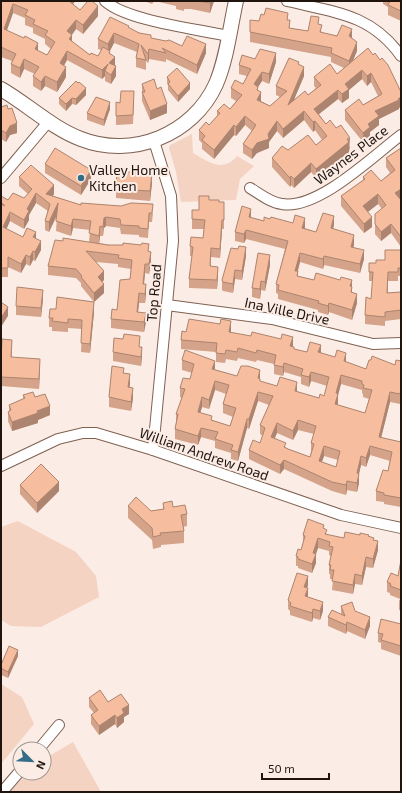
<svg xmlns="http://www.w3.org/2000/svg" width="402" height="793" font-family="'Exo 2',sans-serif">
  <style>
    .green { fill: #f4d3c2 }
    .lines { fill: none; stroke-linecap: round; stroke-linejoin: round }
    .street-casing { stroke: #7f6151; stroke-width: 12 }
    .secondary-casing { stroke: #7f6151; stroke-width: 16 }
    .street { stroke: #fff; stroke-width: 10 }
    .secondary { stroke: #fff; stroke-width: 14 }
    .wall { fill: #d4a389; fill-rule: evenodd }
    .shaded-wall { fill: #ac846f }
    .building { fill: #f6bd9f; stroke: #ac846f; fill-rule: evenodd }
    .poi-dot { fill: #336d86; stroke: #fbede6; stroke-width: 1.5 }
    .labels { text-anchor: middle; stroke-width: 4; stroke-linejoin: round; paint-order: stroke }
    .street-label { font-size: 14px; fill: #20140e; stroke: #fbede6 }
    .poi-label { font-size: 14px; fill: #20140e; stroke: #fbede6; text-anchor: start }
  </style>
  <rect width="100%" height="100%" fill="#fbede6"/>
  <g class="green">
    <path d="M192,134l1,19c16,9 29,20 44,3l17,10 -14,13 -4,21 -55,2 -5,-30 -7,-24 1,-3z"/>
    <polygon points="18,521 76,552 96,576 99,597 41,627 11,626 1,620 1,527"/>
    <polygon points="1,684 22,697 34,724 1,764"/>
    <polygon points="73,742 101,792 9,792 28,773 44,773 44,759"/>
  </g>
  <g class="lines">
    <g class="street-casing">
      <g id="street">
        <path d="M105,1c22,20 93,28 123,35"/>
        <path d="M287,1c47,11 84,13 114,55"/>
        <polyline points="1,178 49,121"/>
        <path d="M250,188c10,6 21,15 32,16 36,6 91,-48 119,-69"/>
        <polyline points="167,305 272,319 373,344 401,343"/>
        <polyline points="153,450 173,241 171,196 154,141"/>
        <polyline points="1,466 58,439 83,433 96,433 153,450 341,515 401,528"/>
        <polyline points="39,749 59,725"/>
        <polyline points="2,792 20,771"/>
      </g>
    </g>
    <g class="secondary-casing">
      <path id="secondary" d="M1,89c26,15 51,39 80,50 51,20 112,-4 135,-55 11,-26 14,-56 20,-83"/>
    </g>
    <use href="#street" class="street"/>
    <use href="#secondary" class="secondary"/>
  </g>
  <g class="wall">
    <path d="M1,1h74l-2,3 7,6 18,6 -15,18 -7,-5 -4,6v7l18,13 8,1 3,-6 -3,-1v-10l31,-11 22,10 31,8 24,7 -9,21 -31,-15v3l-17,-3 -1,4 -2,-2v9l-10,-3v-9l1,-6 -23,-9 -4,8v3l5,12 1,10 -5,8 -6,-3v-5l-3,3 -35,-19 -3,6 2,11 -9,15 -12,-6 -4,5 -8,-5v-10l2,-2 -11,-5 -4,9 -9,-5v-9l1,-3 -11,-4zM13,13l12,5v7l8,3v5l12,6v5l6,5 -4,6 -9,-4 -32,-20z"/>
    <polygon points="144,1 154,1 152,4"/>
    <polygon points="155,1 214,1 210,13 191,9 184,9 184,11 176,9 176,6"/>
    <polygon points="383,1 401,1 401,21 388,15 388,7 383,4"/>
    <polygon points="288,20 290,28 308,31 319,25 322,33 352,38 357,51 353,60 401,92 401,106 399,108 399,109 379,119 379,125 370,132 370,136 363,142 345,120 345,110 363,105 378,96 371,82 367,86 362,79 349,90 349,98 342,103 338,99 319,114 326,124 350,147 349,152 316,178 311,172 294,188 291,185 290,187 272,167 272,158 288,150 316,145 322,140 315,130 313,132 304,120 283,138 277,131 269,142 269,148 257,153 252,159 243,153 243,144 252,131 245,125 236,136 234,135 214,159 202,149 202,143 199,140 199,130 209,125 217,116 217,111 230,109 236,101 231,98 231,88 243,84 247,76 239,74 239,65 255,59 276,62 269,84 262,81 258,87 258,91 261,101 270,106 280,97 276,95 276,86 299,65 304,76 294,99 308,95 316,88 314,86 314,77 337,74 344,68 331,62 331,57 250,42 250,32 259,21"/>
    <polygon points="167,77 190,89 178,102 168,90 168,85 167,84"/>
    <polygon points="78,83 86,95 76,105 72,104 66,111 59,104 59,98"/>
    <polygon points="142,84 167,113 150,120 142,101"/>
    <polygon points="134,101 133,124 116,125 116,102 120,103"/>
    <polygon points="1,107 17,133 10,135 6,142 1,139"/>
    <polygon points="110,109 104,126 87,120 87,113"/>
    <polygon points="401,148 401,198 400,199 401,200 401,247 391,233 381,241 375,234 375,214 382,209 378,204 367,212 372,227 364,233 341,206 341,196 363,180 363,177 381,181 390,173 386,167 386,158"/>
    <polygon points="45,164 91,179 81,195 45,173"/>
    <polygon points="19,177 54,194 53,196 81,205 153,213 152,222 149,222 148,238 139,237 139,235 121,234 120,228 106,226 104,228 103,236 100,236 99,243 149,252 151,261 149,274 145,273 144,284 146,293 145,303 139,303 138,312 146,322 144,332 111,328 111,319 117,310 130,279 131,269 118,267 118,264 96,262 104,280 102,282 104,293 94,302 81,286 81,283 76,278 48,275 48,266 63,241 89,242 90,230 73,228 71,236 56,231 57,216 49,232 45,230 45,221 48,211 36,203 29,215 29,220 24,229 10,221 6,229 23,237 36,238 41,250 35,261 33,260 30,266 26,264 21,273 8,267 8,277 1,277 1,196 8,200 24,198 28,194 19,186"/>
    <polygon points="152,183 150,201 116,198 116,189"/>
    <polygon points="209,200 219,202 224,202 224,229 222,229 220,258 211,257 210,266 218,276 217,289 189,288 189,279 192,256 190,256 190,246 203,238 204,229 192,229 192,210 199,210"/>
    <polygon points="251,218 264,221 305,227 304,228 316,232 334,225 333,228 354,245 353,247 364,259 360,273 324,265 323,269 300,262 298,271 298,276 314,280 352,287 352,292 357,303 352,320 329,312 328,315 318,312 318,310 278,299 278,294 276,293 276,284 285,249 246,239 244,243 235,241 235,232"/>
    <polygon points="401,250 401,276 398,276 398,281 388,281 388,293 401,292 401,319 385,321 385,326 365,324 365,315 371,299 373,281 369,281 369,263 376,263 385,260"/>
    <polygon points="246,256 242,280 235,279 233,293 223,291 222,290 222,280"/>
    <polygon points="270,265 265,291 261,290 260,299 252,297 252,288"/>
    <polygon points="43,299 41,317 16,315 16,306"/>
    <polygon points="94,312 90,353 81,352 82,329 68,328 68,332 52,331 52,327 49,327 49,318"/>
    <path d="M220,324l11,6v3l62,13 1,3 13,3 14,1 45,16 29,-4 6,-4 -1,43 -10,-2 -9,36 20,4v65l-17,-3v-2l-8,-1v-10l12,-20 2,-10 -20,-6 -4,12 -5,-2 -2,9v9l-2,9 -10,-2 -1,5 -14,-4 -48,-22 -4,5 -31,-15v-9l11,-7 3,-7 -3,-2v-9l9,-20 -11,-4 -9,28 -2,-1 -9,33 -7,-2v-6l-16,-5v-7l-14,-4 -3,8 -23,-6v-10l1,-6v-9l6,-16 -2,-1v-9l10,-9 2,-6 -10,-3v-10l55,16 23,-6v12l59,16 5,-2 3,-10 -16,-5 -2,6 -8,-3v-7l-17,-5 -1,4 -9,-2v-10l-17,-4 -1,2 -18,-4 -1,3 -11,-2 -1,4 -9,-1v-10l-35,-3v-9l5,-8zM341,384l21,6v3l1,1v3l6,2 -4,14 -27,-8v-11zM215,390l11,4 -3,10v9l10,4 -3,9 -18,-6 -12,-7 2,-6 7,2zM298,430l16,4 -3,9v9l-1,5 -22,-8 -13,-11 2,-5 16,7zM324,456l14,4 -2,7 -14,-5z"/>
    <polygon points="140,347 142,356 141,366 113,361 113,352"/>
    <polygon points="12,349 12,357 40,368 39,389 1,386 1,361"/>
    <polygon points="124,373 130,384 129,388 133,398 131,411 109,407 109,397"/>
    <polygon points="23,395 35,397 50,415 38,420 38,423 12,431 8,421 8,412 9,411 9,405 23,399"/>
    <polygon points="20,485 59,491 37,513 20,494"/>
    <polygon points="163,503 187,514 187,526 183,527 184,531 184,543 161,545 161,547 153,549 152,540 128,518 128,506 151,511 163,509"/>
    <polygon points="324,529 327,535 344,538 369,537 374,540 378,550 373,568 366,567 362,585 355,584 353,594 332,590 333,579 330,579 330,574 329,574 329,565 331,556 329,555 329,551 318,548 316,554 316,563 312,573 298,568 298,566 296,566 296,556 301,550 303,544 303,535"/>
    <polygon points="401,560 401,611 399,610 399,601 400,599 390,595 390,593 387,592 387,582 398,576"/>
    <polygon points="308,585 307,588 308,597 323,611 320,620 313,618 312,622 290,615 290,611 288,609 288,600"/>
    <polygon points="341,606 355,611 370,626 365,639 347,631 346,634 328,626 328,617 341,614"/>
    <polygon points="401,624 401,656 381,649 381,643 378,642 378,633"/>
    <polygon points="18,656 8,678 1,675 1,665"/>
    <polygon points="89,698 108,702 129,714 124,717 124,722 117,728 115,724 99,735 91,724 91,715 94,713 89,707"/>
  </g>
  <g class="shaded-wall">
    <polygon points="69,1 75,1 69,11"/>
    <polygon points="210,1 214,1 210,13"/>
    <polygon points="13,4 13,13 4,39 4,29"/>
    <polygon points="98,6 98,16 83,34 83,25"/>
    <polygon points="76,20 76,29 67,41 67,31"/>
    <polygon points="352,29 352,39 349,36"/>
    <polygon points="114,33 114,43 108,54 108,44"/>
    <polygon points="72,35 72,44 69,39"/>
    <polygon points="357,42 357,51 349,70 349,61"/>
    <polygon points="38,43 38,52 35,49"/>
    <polygon points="206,44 206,53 197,74 197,65"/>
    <polygon points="149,49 149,59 148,63 148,54"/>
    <polygon points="67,51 67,60 60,72 60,63"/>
    <polygon points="276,53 276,62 269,84 269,74"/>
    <polygon points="115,57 115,66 109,63"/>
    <polygon points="24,59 24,69 20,78 20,68"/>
    <polygon points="108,64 105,71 105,76 102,79 102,70"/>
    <polygon points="116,66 116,76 111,84 111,75"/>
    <polygon points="66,67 66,77 57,92 57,82"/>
    <polygon points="304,67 304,76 288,114 288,105"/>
    <polygon points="362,70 362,79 349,90 349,98 342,103 342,94 345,84"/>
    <polygon points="262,72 262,81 258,87 258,96 254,84"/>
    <polygon points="371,73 371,82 367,86 367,76"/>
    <polygon points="45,76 45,86 41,91 41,82"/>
    <polygon points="190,83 190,89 178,102 178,96"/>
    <polygon points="86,88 86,95 76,105 76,99"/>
    <polygon points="338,90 338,99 314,118 314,109"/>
    <polygon points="261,92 261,101 257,100"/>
    <polygon points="401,97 401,106 399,108 399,109 379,119 379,125 370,132 370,136 363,142 363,133 375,111"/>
    <polygon points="72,98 72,104 66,111 66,104"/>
    <polygon points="110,102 110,109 104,126 104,120"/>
    <polygon points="167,104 167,113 150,120 150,111"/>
    <polygon points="304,111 304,120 283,138 283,129"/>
    <polygon points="245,116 245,125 236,136 236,127"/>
    <polygon points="277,121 277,131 269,142 269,148 257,153 252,159 252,150 257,143 268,134"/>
    <polygon points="315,121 315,130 313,132 313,122"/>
    <polygon points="17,123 17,133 10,135 6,142 6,133 10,126"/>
    <polygon points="234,125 234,135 214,159 214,150"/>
    <polygon points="350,138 349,152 316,178 316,169"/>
    <polygon points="311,163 311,172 294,188 294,179"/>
    <polygon points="91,170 91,179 81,195 81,186"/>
    <polygon points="152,174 152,183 150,201 150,191"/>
    <polygon points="291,176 291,185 290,187 290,178"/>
    <polygon points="54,185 54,194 47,202 46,194"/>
    <polygon points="401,189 401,198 395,202 395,193"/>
    <polygon points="36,193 36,203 29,215 29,220 24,229 24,220 27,209"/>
    <polygon points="378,194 378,204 363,216 363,206"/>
    <polygon points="58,203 58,212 49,232 49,222"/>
    <polygon points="251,209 251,218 249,217"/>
    <polygon points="10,212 10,221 3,237 3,227"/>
    <polygon points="334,216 334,225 331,237 331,228"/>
    <polygon points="106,217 106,226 104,228 103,236 104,218"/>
    <polygon points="372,217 372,227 364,233 364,224"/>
    <polygon points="305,218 305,227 302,237 302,228"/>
    <polygon points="73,219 73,228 71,236 71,226"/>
    <polygon points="222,220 222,229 220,258 220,249"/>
    <polygon points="391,224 391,233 381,241 381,232"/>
    <polygon points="100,226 100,236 99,245 99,236"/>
    <polygon points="246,230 246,239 244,243 244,234"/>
    <polygon points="36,232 36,241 33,237"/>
    <polygon points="354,235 354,245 351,256 351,247"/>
    <polygon points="41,241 41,250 35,261 35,252"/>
    <polygon points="246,247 246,256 242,280 242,271"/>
    <polygon points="211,248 211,257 210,275 210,266"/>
    <polygon points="364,250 364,259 360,273 360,264"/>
    <polygon points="33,251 33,260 30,266 30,257"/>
    <polygon points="151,252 151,261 149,274 149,264"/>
    <polygon points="300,253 300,262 295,280 295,271"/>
    <polygon points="26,255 26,264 21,273 21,264"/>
    <polygon points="270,255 270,265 265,291 265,282"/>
    <polygon points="324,256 324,265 323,269 323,259"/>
    <polygon points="145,264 145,273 143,293 143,284"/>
    <polygon points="218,267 218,276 217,289 217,280"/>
    <polygon points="235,270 235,279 233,293 233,284"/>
    <polygon points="104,271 104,280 98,286 98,277"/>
    <polygon points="388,272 388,281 387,302 387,293"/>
    <polygon points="352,280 352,289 352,287 352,296 350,286"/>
    <polygon points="261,281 261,290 260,299 260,289"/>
    <polygon points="104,284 104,293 94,302 94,293"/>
    <polygon points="146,284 146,293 145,303 145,294"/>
    <polygon points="43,290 43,299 41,317 41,308"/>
    <polygon points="139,293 139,303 137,321 137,312"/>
    <polygon points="357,294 357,303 352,320 352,310"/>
    <polygon points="94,302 94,312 90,353 90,344"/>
    <polygon points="329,303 329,312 328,315 328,306"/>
    <polygon points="8,307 8,316 1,327 1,318"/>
    <polygon points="146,313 146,322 144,332 144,322"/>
    <polygon points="231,321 231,330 229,342 229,332"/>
    <polygon points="293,337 293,346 290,346"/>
    <polygon points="321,345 321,354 318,352"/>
    <polygon points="142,347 142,356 141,366 141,357"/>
    <polygon points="346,353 346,362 344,361"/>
    <polygon points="40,359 40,368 39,389 39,379"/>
    <polygon points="215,361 215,370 212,369"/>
    <polygon points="284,363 284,372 283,376 283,367"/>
    <polygon points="260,370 260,388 258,378"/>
    <polygon points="311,372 311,381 309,387 309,377"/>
    <polygon points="130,374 130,384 128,397 128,387"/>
    <polygon points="341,375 341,384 336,403 336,393"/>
    <polygon points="215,381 215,390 209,409 209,400"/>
    <polygon points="297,382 297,391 295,400 295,391"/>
    <polygon points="133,388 133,398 131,411 131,402"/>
    <polygon points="401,388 401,397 400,404 400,394"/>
    <polygon points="258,392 258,401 249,429 249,419"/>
    <polygon points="390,392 390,402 379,446 379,437"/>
    <polygon points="338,394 338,403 335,413 335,404"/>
    <polygon points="202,397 202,407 198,421 198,412"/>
    <polygon points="50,406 50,415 38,420 38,423 12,431 12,422"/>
    <polygon points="247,419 247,428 238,461 238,452"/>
    <polygon points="298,420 298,430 293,440 293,431"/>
    <polygon points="277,423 277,433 271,446 271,437"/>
    <polygon points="201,428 201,437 198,445 198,436"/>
    <polygon points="324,446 324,456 319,470 319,461"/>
    <polygon points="370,446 370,455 366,467 366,458"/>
    <polygon points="361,456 361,465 357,482 357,473"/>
    <polygon points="284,460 284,469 280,474 280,465"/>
    <polygon points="359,474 359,483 357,492 357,483"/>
    <polygon points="347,481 347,490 346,495 346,485"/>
    <polygon points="59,482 59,491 37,513 37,503"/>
    <polygon points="318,538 318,548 313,562 313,553"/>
    <polygon points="378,541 378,550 373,568 373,559"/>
    <polygon points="316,554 316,563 312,573 312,564"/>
    <polygon points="366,557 366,567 362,585 362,576"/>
    <polygon points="355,574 355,584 353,594 353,585"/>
    <polygon points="308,576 308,585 304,596 304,587"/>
    <polygon points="308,588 308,597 305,596"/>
    <polygon points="323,602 323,611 320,620 320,611"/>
    <polygon points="313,609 313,618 312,622 312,613"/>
    <polygon points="370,617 370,626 365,639 365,630"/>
    <polygon points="347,622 347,631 346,634 346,625"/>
    <polygon points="18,650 18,656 8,678 8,672"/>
    <polygon points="129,705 129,714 124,717 124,722 117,728 117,718 122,709"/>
    <polygon points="115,715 115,724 99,735 99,726"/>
  </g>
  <g class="building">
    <path d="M2,1h67l11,9 8,-9h4l6,5 -15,19 -7,-5 -9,11 5,4 -3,4 21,16 1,-2 7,3 5,-9 7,4 -1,2 6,4 -6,6 7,3 -5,9 -6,-4 3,-7 -6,6 -35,-19 -7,12 6,4 -9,15 -12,-6 -4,6 -8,-6 6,-9 -15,-8 -4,9 -9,-4 5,-10 -15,-7v-44zM13,4l15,6 -3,5 10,5 -2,4 15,7 -3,4 10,7 -8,13 -12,-6 3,-6 -13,-7 -1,2 -20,-9z"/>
    <polygon points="197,1 210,1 210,3"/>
    <polygon points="390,1 401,1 401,11 388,5"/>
    <polygon points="266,8 288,13 287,20 290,20 289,28 308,31 311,16 319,17 318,24 322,25 320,32 337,36 342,25 352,29 349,36 357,42 349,61 331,53 332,48 250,32 250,20 259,21 261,14 264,15"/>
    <polygon points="110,17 129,26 128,27 139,33 151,35 151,38 166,41 169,40 182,46 187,36 206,44 197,65 162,48 166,53 149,49 148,54 141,45 146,60 136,58 139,44 114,33 108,44 98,39"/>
    <polygon points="368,48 373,55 375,53 380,60 382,58 388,65 401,92 401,97 398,99 399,100 375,111 379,116 368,124 370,127 363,133 345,110 359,99 363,105 382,94 371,73 367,76 362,70 345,84 349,89 342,94 338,90 314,109 326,124 330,120 336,128 341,125 350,138 347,139 349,142 316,169 311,163 294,179 291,176 290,178 272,158 282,146 288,150 308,135 316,145 327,136 315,121 313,122 304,111 283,129 277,121 268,134 269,139 257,143 252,150 243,144 256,125 245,116 236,127 234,125 214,150 202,140 205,136 199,130 206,122 209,125 220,113 217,111 224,104 230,109 242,95 231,88 235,80 243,84 251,69 239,65 242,55 255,59 260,49 276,53 269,74 262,72 254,84 258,87 257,90 261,92 257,100 270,106 287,91 276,86 289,58 299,62 298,64 304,67 288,105 305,91 308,95 321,85 314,77 330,64 337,74"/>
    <polygon points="177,68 190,83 178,96 168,84 170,82 167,77"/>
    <polygon points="154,79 157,89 161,87 167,104 150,111 142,92 145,92 142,84"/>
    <polygon points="76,81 78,83 79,82 86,88 76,99 72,98 66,104 59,98"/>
    <polygon points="121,91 134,91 133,115 116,116 116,102 120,103"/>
    <polygon points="96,97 110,102 104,120 87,113"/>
    <polygon points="7,105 8,109 12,108 17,123 10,126 6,133 1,130 1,107"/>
    <polygon points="55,148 91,170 81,186 45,164"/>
    <polygon points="401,148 401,189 395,193 401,200 401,237 391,224 381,232 375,224 375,214 386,205 378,194 363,206 372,217 364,224 341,196 365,179 363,177 371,170 381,181 395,170 386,158"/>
    <polygon points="31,165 54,185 46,194 81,205 81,203 121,206 131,203 153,204 152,213 149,213 148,229 139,228 139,226 121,225 120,219 106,217 104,218 103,227 100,226 99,236 89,233 91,221 73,219 71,226 56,221 58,203 49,222 45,221 50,204 36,193 27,209 29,211 24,220 10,212 3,227 23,237 27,228 36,232 33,237 41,241 35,252 33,251 30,257 26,255 21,264 8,257 8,268 1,268 1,204 5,206 1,202 1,196 8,200 13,193 24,198 32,189 19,177"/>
    <polygon points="117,171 152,174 150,191 116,189"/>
    <polygon points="199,196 209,196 209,200 219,200 219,202 224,202 224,220 222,220 220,249 211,248 210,266 218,267 217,280 189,279 193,247 190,246 191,237 203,238 205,220 192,219 192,210 199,210"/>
    <polygon points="242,206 251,209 249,217 264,221 264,217 270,219 271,217 293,223 295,215 305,218 302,228 316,232 323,213 334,216 331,228 354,235 351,247 364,250 360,264 324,256 323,259 300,253 295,271 298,271 297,276 314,280 316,273 340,280 341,277 352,280 350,286 352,287 351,292 357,294 352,310 329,303 328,306 318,303 319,301 278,290 279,285 276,284 288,241 246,230 244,234 235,232"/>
    <polygon points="63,238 108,245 123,245 123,243 141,245 142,243 149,244 148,251 151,252 149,264 145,264 143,284 146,284 145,294 139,293 137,312 146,313 144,322 111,319 112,309 117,310 120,280 130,279 132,260 118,258 119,255 86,251 104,271 98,277 104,284 94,293 81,277 82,276 76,269 48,266 55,240 63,241"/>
    <polygon points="239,246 246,247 242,271 235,270 233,284 223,282 222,280 231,248 238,249"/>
    <polygon points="385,250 401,250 401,268 398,268 398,272 388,272 387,293 401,292 401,310 385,312 385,317 365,315 366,297 371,299 373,272 369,272 369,263 376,263 376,260 385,260"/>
    <polygon points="258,253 270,255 265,282 261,281 260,289 252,288"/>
    <polygon points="17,287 43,290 41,308 16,306"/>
    <polygon points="57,297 94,302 90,344 81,343 82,320 68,319 68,323 52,321 53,318 49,318 50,309 56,309"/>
    <polygon points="1,302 8,307 1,318"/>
    <path d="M189,319l31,5 1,-5 10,2 -2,11 22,4 1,-4 29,7 1,-5 11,3 -3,9 4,1v2l13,3 3,-10 11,3 -3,7 17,5 2,-7 9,3 -2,8 22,8 3,-9h2l1,-4 23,9 1,-5 5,1v27l-1,6 -10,-2 -11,45 22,5v56l-17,-3v-2l-8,-2 7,-21 5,1 4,-19 -22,-6 -4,12 -5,-2 -4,17 2,1 -2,9 -10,-2 -1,4 -14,-3 -48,-22 -4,5 -31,-15 4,-10 7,3 5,-15 -5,-3 13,-29 -15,-4 -9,27h-2l-9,33 -7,-2 2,-5 -18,-6 3,-7 -17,-4 -3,8 -23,-7 3,-15h-2l9,-25 -5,-1 3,-10 7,1 4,-15 -12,-4 3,-10 30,11 -3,8 25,7 4,-10h7l12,4 -2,8 2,1v2l17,5 3,-9 17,5 -2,9 24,7 1,-4 4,2 5,-19 -18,-5 -2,5 -8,-2 2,-6 -19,-6 -1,4 -9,-2 2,-10 -19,-5 -1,3 -18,-5 -1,4 -11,-2 -1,4 -9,-1 1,-10 -36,-3 1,-9 4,1zM341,375l21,6v3l2,1 -1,3 9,2 -7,23 -30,-9 3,-10 -2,-1zM215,381l14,4 -6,19 13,4 -6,18 -19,-6 1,-4 -14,-4 4,-15 7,3zM298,420l18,6 -5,17 3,1 -4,13 -22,-8 -4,-2 2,-4 -15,-6 6,-14 16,8zM324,446l16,5 -4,16 -17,-6z"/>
    <polygon points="124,334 140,336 139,347 142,347 141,357 113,352 114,338 123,339"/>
    <polygon points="2,339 12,340 11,357 40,359 39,379 1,377 1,361"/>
    <polygon points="112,366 124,368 123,373 130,374 128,387 133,388 131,402 109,397"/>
    <polygon points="33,392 35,397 45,394 50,406 37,411 38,413 12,422 8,412 11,410 9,405 25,398 23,395"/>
    <polygon points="41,464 59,482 37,503 20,485"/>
    <polygon points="136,497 151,511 164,509 163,503 172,501 173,507 185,505 187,514 181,515 184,531 160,533 161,535 153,537 152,528 128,506"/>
    <polygon points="308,519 324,525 323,528 327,530 325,534 344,538 345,532 360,535 360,533 369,535 368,536 374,538 373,540 378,541 373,559 366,557 362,576 355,574 353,585 332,581 334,570 330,570 331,565 329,565 333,547 329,546 330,542 318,538 313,553 316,554 312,564 298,559 298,557 296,556 298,549 301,550 305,536 303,535"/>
    <polygon points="401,560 401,590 390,586 391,584 387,582 391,573 398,576"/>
    <polygon points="297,573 308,576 304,587 308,588 305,596 323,602 320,611 313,609 312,613 290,606 291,603 288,600"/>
    <polygon points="352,602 355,611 370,617 365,630 347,622 346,625 328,617 332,610 345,616 341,606"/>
    <polygon points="381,619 401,624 401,646 381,640 383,634 378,633"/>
    <polygon points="9,646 18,650 8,672 1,668 1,665"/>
    <polygon points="100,690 108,702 121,694 129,705 122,709 124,713 117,718 115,715 99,726 91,715 98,710 89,698"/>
  </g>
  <circle class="poi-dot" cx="81" cy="178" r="4"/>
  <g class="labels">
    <g class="street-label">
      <text transform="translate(351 155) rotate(-37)" y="5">Waynes Place</text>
      <text transform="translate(154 293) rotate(-85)" y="5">Top Road</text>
      <text transform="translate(287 311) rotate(12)" y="5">Ina Ville Drive</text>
      <text transform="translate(204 454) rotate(19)" y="5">William Andrew Road</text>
    </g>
    <g class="poi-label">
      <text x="89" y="175">Valley Home<tspan x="89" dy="16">Kitchen</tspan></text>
    </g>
  </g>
  <rect width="402" height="793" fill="none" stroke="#20140e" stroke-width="4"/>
  <g transform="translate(32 761) rotate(114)"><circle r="19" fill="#fbede6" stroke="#a39690"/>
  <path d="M0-3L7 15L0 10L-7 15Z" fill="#336d86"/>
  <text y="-6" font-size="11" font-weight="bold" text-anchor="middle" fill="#20140e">N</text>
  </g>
  <path d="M262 773v6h67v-6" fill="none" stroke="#20140e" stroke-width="2"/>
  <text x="268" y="773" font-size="12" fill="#20140e" stroke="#fbede6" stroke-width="3" paint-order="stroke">50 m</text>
</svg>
